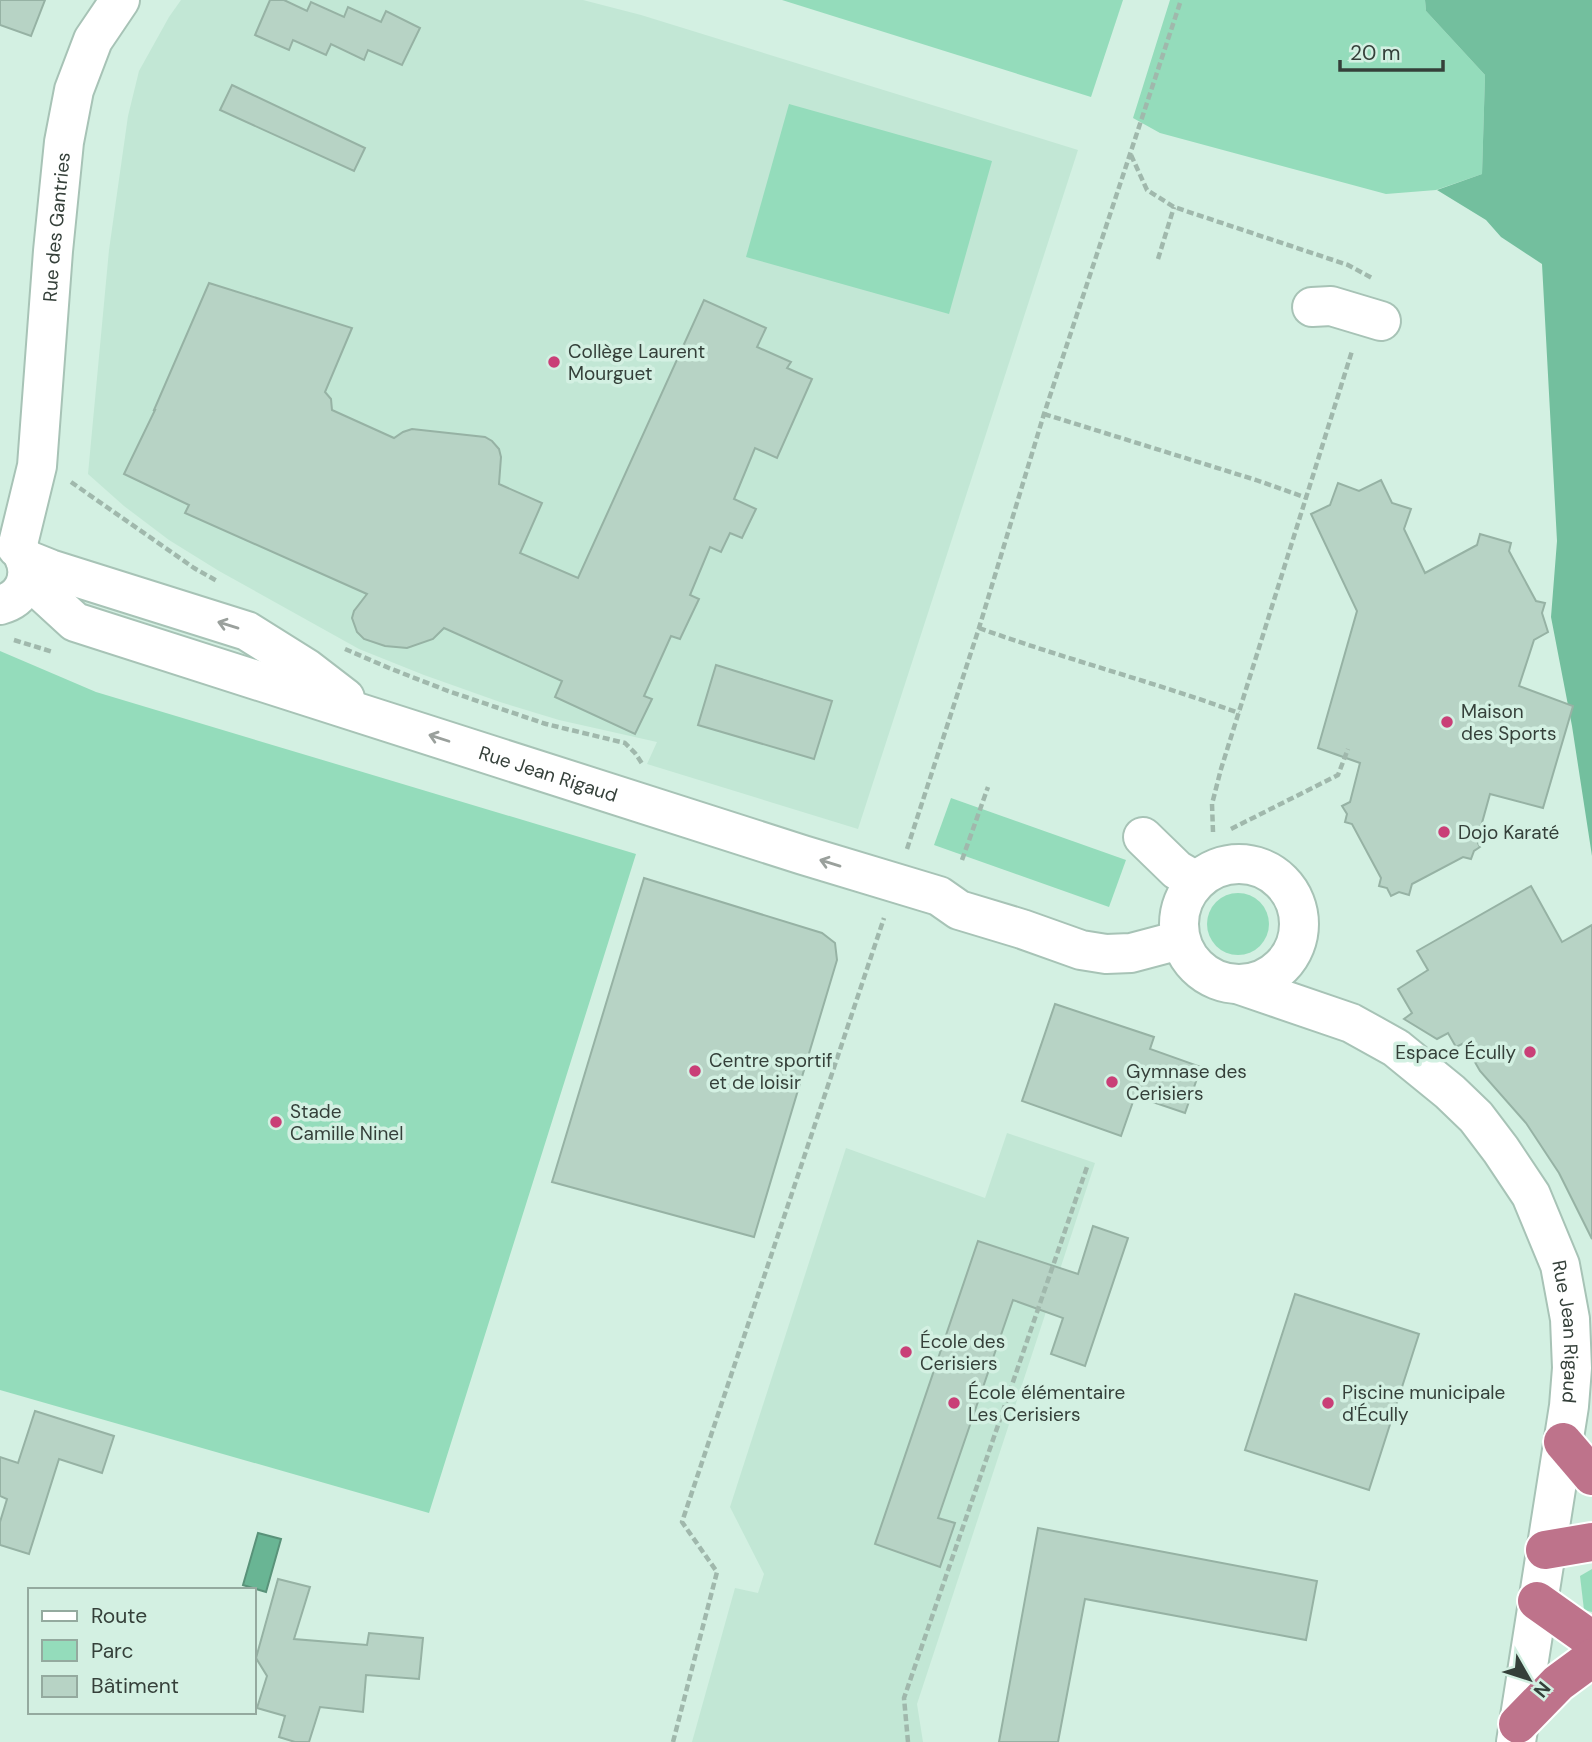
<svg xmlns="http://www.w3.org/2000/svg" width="1592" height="1742" font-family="'DM Sans',sans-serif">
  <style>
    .built { fill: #c2e7d5 }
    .green { fill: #94dcbb }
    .forest { fill: #73bf9e }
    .water { fill: #69b594; stroke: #599279; stroke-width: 2 }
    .building { fill: #b7d3c5; stroke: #96b2a4; stroke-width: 2 }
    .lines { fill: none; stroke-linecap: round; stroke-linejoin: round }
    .minor-casing { stroke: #a7c3b6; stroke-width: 42 }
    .highway-casing { stroke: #fff; stroke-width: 42 }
    .path { stroke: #a0b8ac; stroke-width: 4.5; stroke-dasharray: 7 3.5; stroke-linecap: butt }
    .minor { stroke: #fff; stroke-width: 38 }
    .highway { stroke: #be738b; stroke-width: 38 }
    .oneway { stroke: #9aa09c }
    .poi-dot { fill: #c93f77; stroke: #d3f0e2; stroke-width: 2.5 }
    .labels { text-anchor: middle; stroke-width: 7; stroke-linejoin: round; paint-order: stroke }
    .street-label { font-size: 19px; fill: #35403a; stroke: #d3f0e2 }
    .poi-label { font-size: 19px; fill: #35403a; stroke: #d3f0e2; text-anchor: start }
  </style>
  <rect width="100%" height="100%" fill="#d3f0e2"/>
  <g class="built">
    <polygon points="181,0 583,0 641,15 1078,150 858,829 647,764 657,742 559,720 500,702 424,675 359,649 219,571 169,540 124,506 88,474 109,250 128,116 139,71 169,17"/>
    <polygon points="1007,1133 1095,1163 917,1704 923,1742 692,1742 735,1588 758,1593 764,1574 730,1507 846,1148 985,1198"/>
  </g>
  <g class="green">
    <polygon points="782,0 1123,0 1091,97"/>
    <polygon points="1170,0 1425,0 1426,11 1485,75 1482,174 1436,190 1386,194 1160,133 1133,118"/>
    <polygon points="789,104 992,161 949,314 746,257"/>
    <polygon points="0,651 96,692 636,854 429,1513 0,1390"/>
    <polygon points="951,798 1126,860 1109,907 934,845"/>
    <circle cx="1238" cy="924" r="31"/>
    <polygon points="1592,1569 1592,1612 1584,1610 1580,1576"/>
  </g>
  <polygon class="forest" points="1425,0 1592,0 1592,856 1572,726 1551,617 1557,541 1542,264 1501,237 1486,220 1437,190 1482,174 1485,75 1426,11"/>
  <polygon class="water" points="258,1533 281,1539 266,1592 243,1585"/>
  <g class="building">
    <polygon points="0,0 45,0 31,36 0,25"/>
    <polygon points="270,0 284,0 307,11 311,2 344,17 348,7 381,22 386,11 420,28 402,65 368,50 364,60 331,44 326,55 293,40 289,50 255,35"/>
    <polygon points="232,85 365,148 354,171 220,110"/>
    <polygon points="209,283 352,328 325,392 331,399 332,410 394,438 403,432 412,429 485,437 492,441 499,449 501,457 499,484 542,503 520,553 578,578 704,300 766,328 757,347 791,362 787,368 812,379 777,458 755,448 734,499 756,509 742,538 730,533 721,552 710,547 690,595 699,599 680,639 671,636 644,696 652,699 635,734 555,697 562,681 444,628 433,639 407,648 385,646 364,639 357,632 352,618 354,611 367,594 185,513 189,505 124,474 155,410 154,410"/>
    <polygon points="1381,480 1392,503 1411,509 1404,529 1425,573 1477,545 1480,534 1511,543 1509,551 1536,601 1545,603 1542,613 1548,632 1534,640 1519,686 1573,706 1543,808 1490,794 1477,841 1480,847 1474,851 1471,859 1463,857 1412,884 1409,895 1399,892 1391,896 1387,888 1379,886 1381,878 1352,824 1345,822 1347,814 1342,806 1350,802 1360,763 1318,748 1357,611 1311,514 1330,505 1338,483 1359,491"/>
    <polygon points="716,665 832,701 814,759 698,725"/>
    <polygon points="644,878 822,933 835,943 837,960 754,1237 552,1182"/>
    <polygon points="1531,886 1562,942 1592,925 1592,1239 1559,1173 1526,1123 1480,1071 1464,1043 1456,1047 1448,1033 1437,1039 1404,1019 1412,1013 1398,989 1428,970 1417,951"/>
    <polygon points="1055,1004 1154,1037 1150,1049 1201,1067 1185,1113 1135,1096 1121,1136 1022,1101"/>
    <polygon points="1093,1226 1128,1238 1085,1366 1051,1354 1063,1318 1013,1300 938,1518 955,1523 940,1567 875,1544 978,1241 1078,1274"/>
    <polygon points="1295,1294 1419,1334 1369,1490 1245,1450"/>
    <polygon points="35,1411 114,1436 102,1473 59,1459 29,1554 0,1545 0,1522 7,1499 0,1496 0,1457 18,1463"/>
    <polygon points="1038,1528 1317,1581 1306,1640 1085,1599 1058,1742 999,1742"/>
    <polygon points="278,1579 310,1587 294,1639 367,1645 369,1633 423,1638 419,1679 366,1675 363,1712 320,1707 309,1742 295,1742 279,1737 285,1716 257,1708 267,1676 256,1658"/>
  </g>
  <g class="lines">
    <g class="minor-casing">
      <g id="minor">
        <polyline points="1312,307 1331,306 1381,321"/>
        <path id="s1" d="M17,548l20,-82 16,-215 11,-109 10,-52 19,-50 27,-40"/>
        <polyline points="25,559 50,569 247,631 306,668 345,698"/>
        <path id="s2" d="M27,578l48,44 728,233 136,41 20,14 63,19 59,21 25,4 25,-1 49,-13"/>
        <path d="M0,605c23,-6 34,-28 23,-50"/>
        <polyline points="1143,837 1177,870 1196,881"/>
        <circle cx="1239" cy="924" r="60"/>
        <path id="s3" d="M1240,985l111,38 45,25 54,44 26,25 25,33 30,45 29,70 10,54 2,49 -3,38 -53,336"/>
      </g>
    </g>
    <g class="highway-casing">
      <g id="highway">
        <polyline points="1563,1442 1592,1476"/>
        <polyline points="1545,1550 1592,1542"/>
        <polyline points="1537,1601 1592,1640"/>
        <polyline points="1518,1724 1558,1683 1592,1658"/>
      </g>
    </g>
    <g class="path">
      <polyline points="1131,155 1147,190 1174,207 1348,265 1372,278"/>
      <polyline points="1158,259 1174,207"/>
      <polyline points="1044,414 1256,480 1307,498"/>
      <polyline points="71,482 194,568 217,581"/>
      <path d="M979,628c86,31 175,54 260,85"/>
      <polyline points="14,640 53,652"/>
      <polyline points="345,649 389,668 448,691 546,724 625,743 635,753 643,765"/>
      <polyline points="1231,829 1338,775 1348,749"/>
      <polyline points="1213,832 1212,804 1221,769 1352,351"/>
      <polyline points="907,849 979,628 1044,414 1181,0"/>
      <polyline points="962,860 988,787"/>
      <polyline points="673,1742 717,1572 682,1522 884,918"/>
      <polyline points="908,1742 904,1698 1087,1167"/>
    </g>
    <use href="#minor" class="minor"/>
    <use href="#highway" class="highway"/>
  </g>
  <defs><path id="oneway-shaft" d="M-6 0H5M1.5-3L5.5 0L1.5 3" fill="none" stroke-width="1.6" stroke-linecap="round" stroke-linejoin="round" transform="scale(1.75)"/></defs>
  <g class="oneway">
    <use href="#oneway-shaft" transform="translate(228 625) rotate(-163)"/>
    <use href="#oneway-shaft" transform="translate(439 738) rotate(-162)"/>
    <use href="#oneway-shaft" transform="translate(830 863) rotate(-163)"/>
  </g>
  <g class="poi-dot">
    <circle cx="554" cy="362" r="7"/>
    <circle cx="1447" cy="722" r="7"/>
    <circle cx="1444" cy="832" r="7"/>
    <circle cx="1530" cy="1052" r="7"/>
    <circle cx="695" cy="1071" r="7"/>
    <circle cx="1112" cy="1082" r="7"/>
    <circle cx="276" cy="1122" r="7"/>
    <circle cx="906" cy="1352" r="7"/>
    <circle cx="954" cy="1403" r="7"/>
    <circle cx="1328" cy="1403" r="7"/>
  </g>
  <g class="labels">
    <g class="street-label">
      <text dy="7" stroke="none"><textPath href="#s1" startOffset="324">Rue des Gantries</textPath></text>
      <text dy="7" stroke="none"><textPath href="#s2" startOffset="562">Rue Jean Rigaud</textPath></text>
      <text dy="7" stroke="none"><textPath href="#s3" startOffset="513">Rue Jean Rigaud</textPath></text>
    </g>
    <g class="poi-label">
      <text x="568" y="358">Collège Laurent<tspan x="568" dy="22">Mourguet</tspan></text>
      <text x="1461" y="718">Maison<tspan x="1461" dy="22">des Sports</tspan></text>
      <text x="1458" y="839">Dojo Karaté</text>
      <text x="1516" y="1059" text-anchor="end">Espace Écully</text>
      <text x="709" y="1067">Centre sportif<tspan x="709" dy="22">et de loisir</tspan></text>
      <text x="1126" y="1078">Gymnase des<tspan x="1126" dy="22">Cerisiers</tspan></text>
      <text x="290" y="1118">Stade<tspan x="290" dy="22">Camille Ninel</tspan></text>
      <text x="920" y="1348">École des<tspan x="920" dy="22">Cerisiers</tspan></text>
      <text x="968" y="1399">École élémentaire<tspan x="968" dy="22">Les Cerisiers</tspan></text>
      <text x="1342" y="1399">Piscine municipale<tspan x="1342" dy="22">d'Écully</tspan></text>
    </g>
  </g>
  <rect x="28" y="1588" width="228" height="126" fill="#d3f0e2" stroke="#94aa9f" stroke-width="2"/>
  <rect x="42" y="1611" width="35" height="10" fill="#ffffff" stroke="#94aa9f" stroke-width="2"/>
  <text x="91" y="1623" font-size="21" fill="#35403a">Route</text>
  <rect x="42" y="1640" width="35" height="21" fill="#94dcbb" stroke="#94aa9f" stroke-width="2"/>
  <text x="91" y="1658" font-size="21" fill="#35403a">Parc</text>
  <rect x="42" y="1676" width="35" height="21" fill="#b7d3c5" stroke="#94aa9f" stroke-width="2"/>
  <text x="91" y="1693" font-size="21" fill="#35403a">Bâtiment</text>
  <g transform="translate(1529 1679) rotate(129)" stroke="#d3f0e2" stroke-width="5" paint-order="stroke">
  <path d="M0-5L12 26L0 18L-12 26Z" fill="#35403a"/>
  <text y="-10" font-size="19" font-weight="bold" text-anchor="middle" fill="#35403a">N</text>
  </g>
  <path d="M1340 60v10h103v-10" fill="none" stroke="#35403a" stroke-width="3.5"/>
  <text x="1350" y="60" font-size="21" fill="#35403a" stroke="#d3f0e2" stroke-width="5" paint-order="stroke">20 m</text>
</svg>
